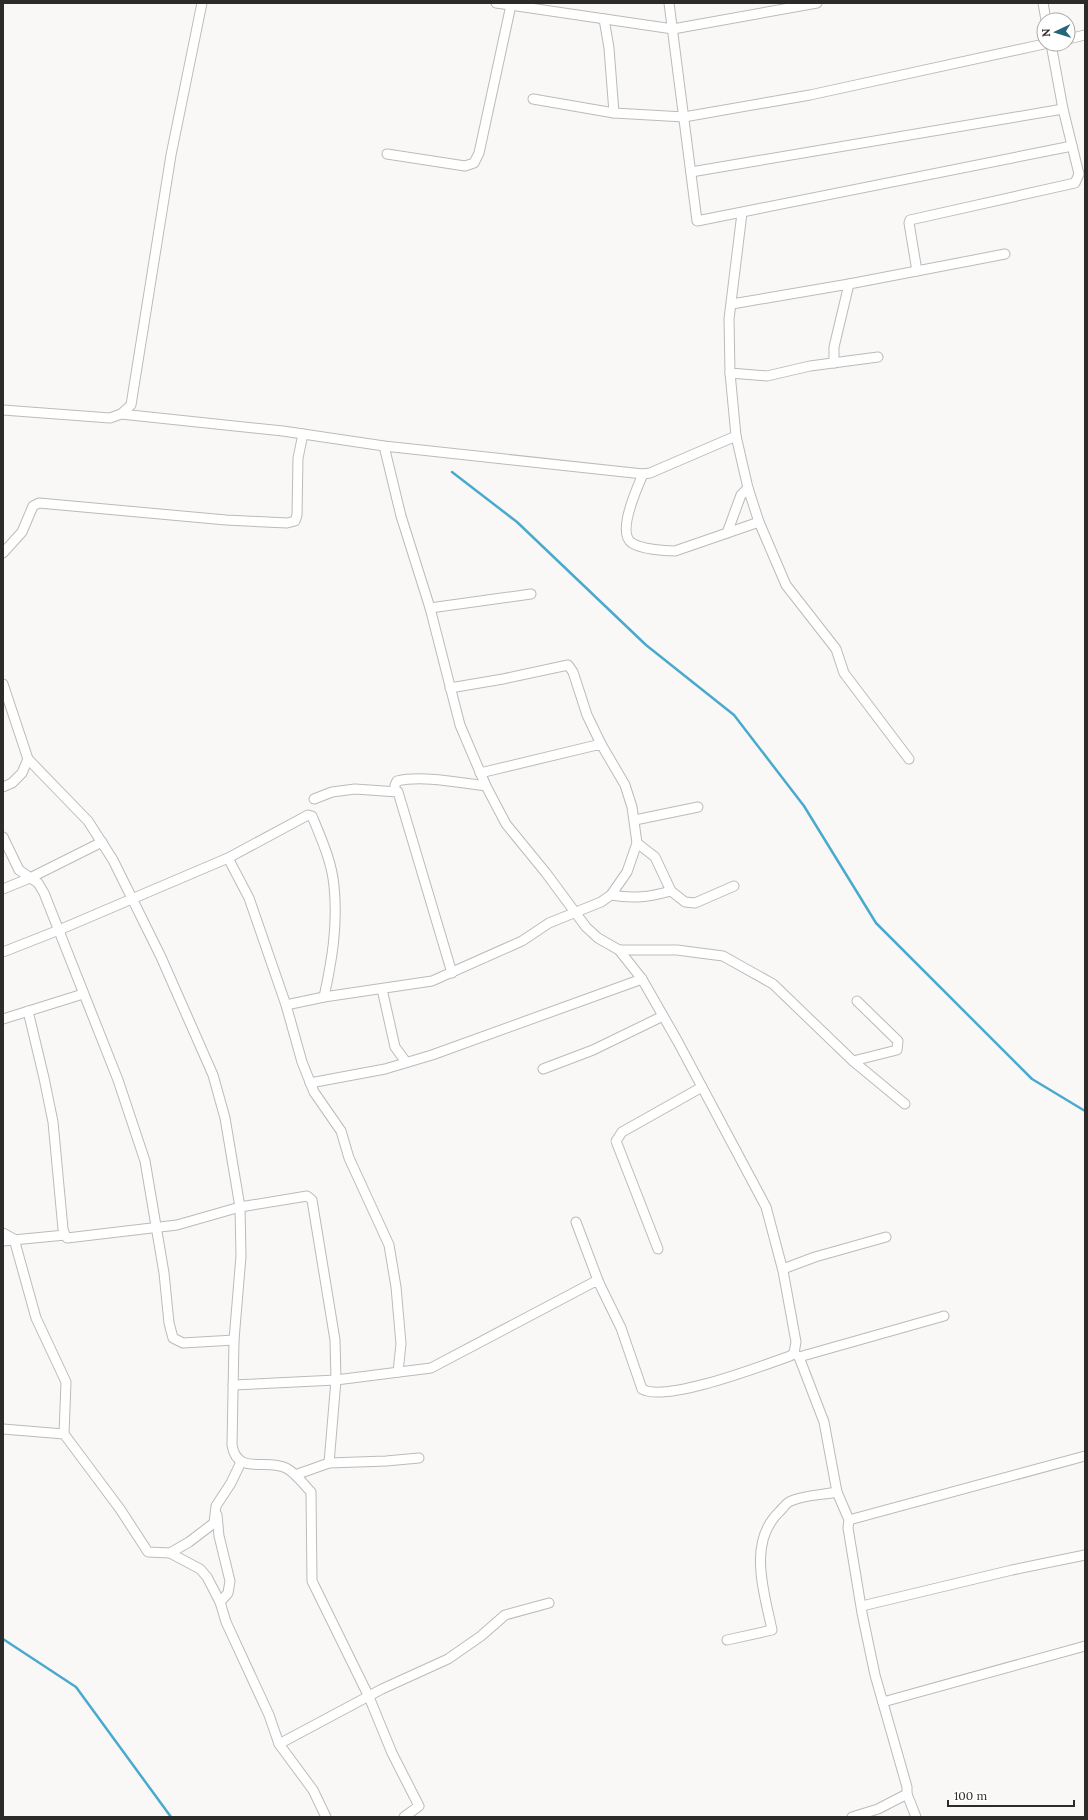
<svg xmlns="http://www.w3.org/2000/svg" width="1088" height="1820" font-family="Lora,serif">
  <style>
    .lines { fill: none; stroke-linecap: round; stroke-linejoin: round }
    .stream { stroke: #49aacd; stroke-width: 2.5 }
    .minor-casing { stroke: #bcbbb8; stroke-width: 11 }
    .minor { stroke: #fff; stroke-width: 9 }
  </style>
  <rect width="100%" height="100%" fill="#faf8f6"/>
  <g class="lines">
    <g class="stream">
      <polyline points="452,472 517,522 646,645 734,715 804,806 876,923 1032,1079 1085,1111"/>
      <polyline points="3,1639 76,1687 171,1817"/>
    </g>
    <g class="minor-casing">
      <g id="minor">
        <polyline points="496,3 673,29 817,3"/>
        <polyline points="669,3 697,221 1072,146"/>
        <polyline points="1043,3 1046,20"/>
        <polyline points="604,19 609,48 614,113"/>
        <polyline points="1068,39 1085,35"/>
        <polyline points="533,99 614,113 684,117 810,95 1044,44"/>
        <polyline points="387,154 465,166 474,163 479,153 511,5"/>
        <polyline points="691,172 1063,109"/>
        <polyline points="742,213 729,319 730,373 767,376 810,366 878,357"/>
        <polyline points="917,271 909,223 910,220 1075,183 1079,174 1063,109 1051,44"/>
        <polyline points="732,304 849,284 1005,254"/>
        <polyline points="834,363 834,347 849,284"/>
        <polyline points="730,373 736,436 748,488 759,522 786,585 836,649 844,673 909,759"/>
        <polyline points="3,410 110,418 121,414 131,405 171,155 202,3"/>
        <polyline points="121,414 283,431 384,446 643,474 650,473 736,436"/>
        <path d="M384,446l17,70 29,92 30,117 26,61 20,38 40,49 40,54 12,11 21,12 23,29 36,63 88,165 17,64 13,71 -2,11 -4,3c-29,10 -124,47 -148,33l-21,-61 -22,-45 -23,-61"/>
        <path d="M643,474c-5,12 -27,59 -11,69 9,6 32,8 43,8l84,-29"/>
        <polyline points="727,533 741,495 748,488"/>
        <polyline points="3,553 22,532 33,506 39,503 226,520 287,523 295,521 297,515 298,458 303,434"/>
        <polyline points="430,608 531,594"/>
        <polyline points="3,684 28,759 22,773 12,783 3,787"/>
        <polyline points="450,688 503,679 568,665 573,672 587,715 601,744"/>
        <path d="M28,759l60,62 25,39 48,97 52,118 12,43 15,89 1,49 -7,84 -2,105c5,31 34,13 54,23 10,5 18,17 25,24l1,89 57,116 23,56 27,53 -15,11"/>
        <path d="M395,791v-6l2,-4c26,-6 63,2 89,5"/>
        <polyline points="314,799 332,792 355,789 398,792 452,973"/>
        <polyline points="635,820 698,807"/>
        <polyline points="3,837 19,870 38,883 44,893 118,1080 145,1161 164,1273 169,1323 173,1338 183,1343 234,1340"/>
        <polyline points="637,843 655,857 671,891 685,902 695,903 734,886"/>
        <polyline points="228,858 249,898 286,1005 302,1062 314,1092 341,1131 349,1158 389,1245 396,1287 401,1344 398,1372"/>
        <polyline points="3,889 30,878 102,842"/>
        <path d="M611,895c23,4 38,2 60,-4"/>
        <polyline points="619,950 677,950 723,956 773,984 853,1061 905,1104"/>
        <path d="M3,952l56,-22 169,-72 80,-43 4,1c9,22 20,46 22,70 4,39 -2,74 -10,111"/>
        <polyline points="382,989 395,1047 406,1062"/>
        <polyline points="286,1005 324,997 432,981 522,941 549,923 601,902 611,895 627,872 637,843 632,807 625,785 601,744 480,773"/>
        <polyline points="28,1011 44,1078 53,1122 63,1229 65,1235 67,1238 177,1225 240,1207 307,1196 312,1200 335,1340 336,1380 329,1463"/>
        <polyline points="3,1019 83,994"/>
        <polyline points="853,1061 897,1050 898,1041 857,1001"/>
        <polyline points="543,1069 593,1050 663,1016"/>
        <polyline points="310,1083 385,1069 432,1055 642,979"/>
        <polyline points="3,1233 14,1239 36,1318 66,1382 64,1434"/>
        <polyline points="3,1241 65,1235"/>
        <polyline points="658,1249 616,1141 622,1132 702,1087"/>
        <polyline points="783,1269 815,1257 886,1237"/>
        <polyline points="795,1354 799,1357 944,1316"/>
        <polyline points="799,1357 824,1422 837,1492 849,1520 848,1528 862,1613 875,1675 907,1787 907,1794 916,1817"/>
        <polyline points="233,1385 336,1380 431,1368 594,1282 599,1283"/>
        <polyline points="3,1429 64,1434 120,1509 148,1552 170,1553 200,1569 207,1577 220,1602 226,1622 269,1715 279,1744 313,1790 326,1817"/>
        <polyline points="295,1475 329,1463 386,1461 419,1458"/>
        <polyline points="217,1515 219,1536 230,1581 228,1593 220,1602"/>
        <polyline points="849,1520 1085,1456"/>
        <polyline points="170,1553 189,1542 214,1523 216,1506 231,1483 241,1462"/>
        <polyline points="862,1606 1012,1570 1085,1555"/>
        <path d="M727,1640l45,-10c-8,-39 -25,-88 8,-119 3,-3 7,-9 11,-10 13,-6 31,-6 46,-9"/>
        <polyline points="883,1702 1085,1646"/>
        <polyline points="279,1744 382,1689 448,1659 481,1636 505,1615 549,1603"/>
        <polyline points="852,1817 878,1809 907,1794"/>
      </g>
    </g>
    <use href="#minor" class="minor"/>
  </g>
  <rect width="1088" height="1820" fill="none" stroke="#2c2b2a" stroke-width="8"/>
  <g transform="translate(1056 32) rotate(266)"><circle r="19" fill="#ffffff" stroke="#abaaaa"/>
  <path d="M0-3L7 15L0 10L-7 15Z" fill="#26647a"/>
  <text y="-6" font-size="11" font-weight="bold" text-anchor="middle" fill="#2c2b2a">N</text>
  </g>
  <path d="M948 1800v6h126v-6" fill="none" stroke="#2c2b2a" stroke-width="2"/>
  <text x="954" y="1800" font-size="12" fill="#2c2b2a" stroke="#ffffff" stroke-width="3" paint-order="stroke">100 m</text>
</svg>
